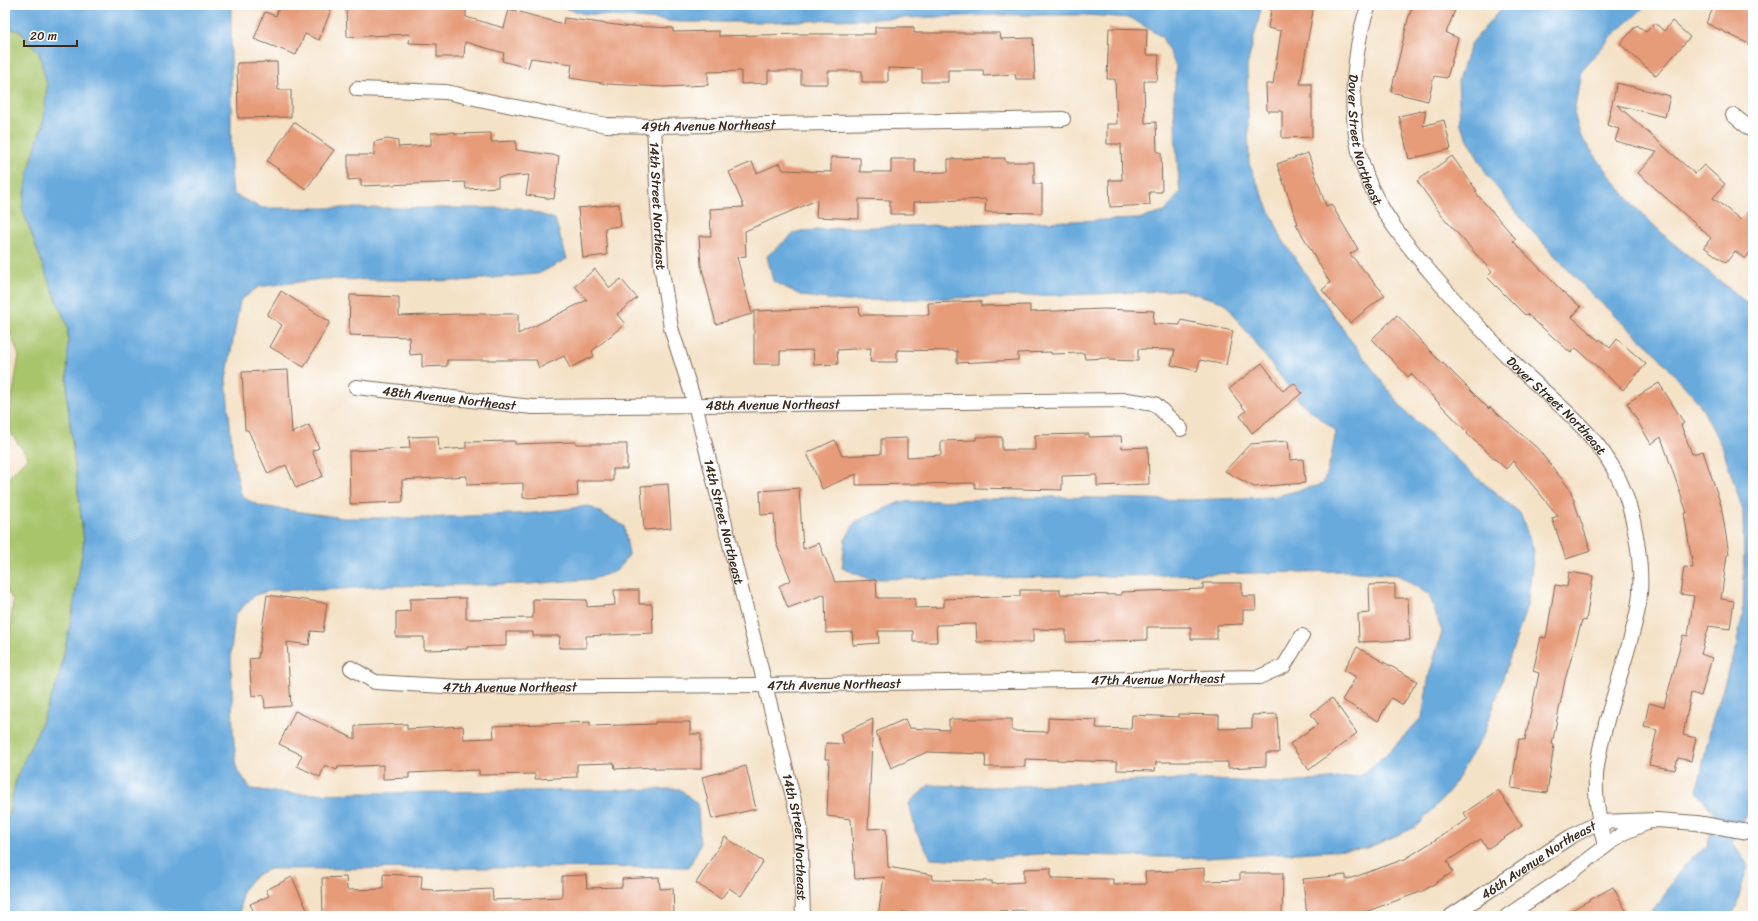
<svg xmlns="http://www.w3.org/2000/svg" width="1758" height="921" font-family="Sriracha,sans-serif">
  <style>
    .green { fill: #a9c56c; stroke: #727845 }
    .water { fill: #69aadd; stroke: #526a7e }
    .building { fill: #e69b79 }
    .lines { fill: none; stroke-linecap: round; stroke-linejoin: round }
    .street-casing { stroke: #7c6a59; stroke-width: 16 }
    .street { stroke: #fff; stroke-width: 14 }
    .labels { text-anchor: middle; stroke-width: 3.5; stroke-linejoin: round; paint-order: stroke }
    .street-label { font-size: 13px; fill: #3b2a1e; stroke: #fff }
  </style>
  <rect width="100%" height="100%" fill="#fff"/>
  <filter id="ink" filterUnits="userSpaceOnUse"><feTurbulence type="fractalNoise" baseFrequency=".025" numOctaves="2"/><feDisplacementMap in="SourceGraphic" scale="8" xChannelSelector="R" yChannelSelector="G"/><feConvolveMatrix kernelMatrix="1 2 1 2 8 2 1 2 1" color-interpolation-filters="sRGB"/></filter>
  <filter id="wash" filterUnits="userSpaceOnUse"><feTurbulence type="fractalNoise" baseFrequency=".012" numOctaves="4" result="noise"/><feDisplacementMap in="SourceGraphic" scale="16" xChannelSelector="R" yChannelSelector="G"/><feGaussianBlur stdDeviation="0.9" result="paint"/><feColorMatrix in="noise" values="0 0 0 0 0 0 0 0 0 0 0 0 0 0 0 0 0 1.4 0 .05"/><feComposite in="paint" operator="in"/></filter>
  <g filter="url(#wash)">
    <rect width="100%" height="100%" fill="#f4e2c7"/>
    <polygon class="green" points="5,26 20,32 39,53 47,85 44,119 30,166 47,277 68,327 67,398 84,542 72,614 59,678 38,731 17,776 5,829 5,675 13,600 5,587 5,481 28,457 7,428 19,356 5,318"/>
    <g class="water">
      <polygon points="5,5 231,5 231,170 233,194 262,208 520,208 555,219 567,259 538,274 460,281 322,279 258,287 240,301 226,380 233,458 242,497 260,506 344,518 426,518 535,513 589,506 624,526 629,555 616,571 593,579 529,584 384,586 326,590 273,590 255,595 235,615 231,652 233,732 237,769 251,789 295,794 680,789 698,805 700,845 689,867 269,869 255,876 242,891 240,916 5,916 5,829 17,776 38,731 59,678 72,614 84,542 67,398 68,327 47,277 22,208 30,166 44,119 47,85 39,52 21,32 5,26"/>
      <polygon points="553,5 1262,5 1247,66 1249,164 1282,239 1349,338 1403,409 1469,471 1520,513 1534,551 1527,606 1485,732 1449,792 1416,827 1365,849 1207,858 1038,854 967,860 931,858 916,832 909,803 929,785 991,787 1189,779 1287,783 1360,776 1391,750 1422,717 1429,675 1442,632 1429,595 1398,575 1345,571 1076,577 869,579 842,568 845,540 855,522 900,502 1053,497 1185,500 1273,497 1323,484 1331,458 1336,431 1300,402 1225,303 1182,290 1098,294 845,301 802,296 773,281 767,256 796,232 840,228 1138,219 1165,212 1180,192 1176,146 1174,97 1176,66 1162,37 1131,18 1085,15 998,15 771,22 680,22 582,13"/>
      <polygon points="1504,5 1647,5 1612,36 1581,71 1574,113 1581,137 1632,204 1668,239 1753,308 1753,805 1748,812 1732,843 1748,865 1736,907 1732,916 1646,916 1660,902 1676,876 1692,857 1707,847 1715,815 1697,791 1711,725 1735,652 1743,613 1744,577 1743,511 1723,449 1700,404 1652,349 1589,292 1529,228 1487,175 1460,124 1458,80 1471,44"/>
    </g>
    <g id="blocks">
      <g class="building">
        <polygon points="280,5 333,5 319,40 305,34 296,55 254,39 265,12 276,16"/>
        <polygon points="346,5 466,5 466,17 504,28 509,9 563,24 564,18 631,27 631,26 673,28 673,32 719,31 719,36 802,34 875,34 875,27 914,27 914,33 1000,33 1001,39 1033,38 1035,79 1016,79 1015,74 984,76 983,70 948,70 948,82 922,82 922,69 888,68 888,82 862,82 862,71 828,71 828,84 801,84 801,71 768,71 768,83 741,84 741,71 708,72 708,85 664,87 608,84 570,78 572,64 531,58 528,68 502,61 504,53 465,42 464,57 437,57 437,44 409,43 410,34 347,37"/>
        <polygon points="1272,5 1314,5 1300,84 1312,84 1312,137 1282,138 1282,111 1267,111 1266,84 1273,84 1281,31 1268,28"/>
        <polygon points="1413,5 1457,5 1446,33 1458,38 1447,78 1434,76 1428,101 1391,92 1408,19"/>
        <polygon points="1715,5 1753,5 1753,46 1706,23"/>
        <polygon points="1672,21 1690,37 1656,76 1620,44 1637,25 1646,32 1655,23 1664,31"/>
        <polygon points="1109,28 1147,29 1146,55 1159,55 1157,81 1144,81 1145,123 1156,122 1157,152 1161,152 1162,192 1149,192 1150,205 1110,207 1109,180 1122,180 1121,144 1107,144 1107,124 1117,124 1115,79 1107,79"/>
        <polygon points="277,62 278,90 291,90 291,117 238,118 237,63"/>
        <polygon points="1617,83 1670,96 1665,117 1617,105 1695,174 1704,165 1725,184 1713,198 1741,220 1753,205 1753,249 1745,259 1735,251 1726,263 1704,247 1711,238 1638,173 1657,152 1615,141 1619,129 1607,125"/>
        <polygon points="1426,110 1423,126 1444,120 1451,149 1409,159 1399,116"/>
        <polygon points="294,122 334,150 306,189 267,161"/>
        <polygon points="455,132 455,134 491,133 491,142 516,141 516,150 559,156 554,199 526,195 529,175 498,177 498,187 466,189 465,182 361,186 361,179 348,180 348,155 374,155 374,142 387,139 398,141 398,147 431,145 431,133"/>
        <polygon points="1308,153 1326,206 1331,204 1358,249 1350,254 1385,295 1350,323 1322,290 1330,283 1296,224 1298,224 1277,164"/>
        <polygon points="1452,156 1477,191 1475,192 1516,239 1513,241 1563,292 1581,307 1572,317 1599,341 1600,339 1610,348 1617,339 1646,364 1623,390 1576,348 1571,353 1527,314 1525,315 1487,277 1492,272 1442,216 1417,181"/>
        <polygon points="831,157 860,158 860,172 891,172 891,159 915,159 915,173 948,172 948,159 1005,158 1005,162 1034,162 1034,184 1042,184 1042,213 985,212 986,199 914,202 914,214 890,214 890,200 859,199 859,219 816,217 817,200 745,231 746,256 737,257 752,314 716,324 701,265 699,236 711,236 710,209 744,207 729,172 752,162 757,173 780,163 783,170 831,172"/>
        <polygon points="619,204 621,226 605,228 607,255 583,258 578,208"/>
        <polygon points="595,269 610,288 621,279 637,298 617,314 625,324 592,351 594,356 570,368 564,356 539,368 536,360 447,360 447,366 422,367 422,354 410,355 409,337 349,335 350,295 399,297 399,316 459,314 518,314 518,334 587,300 575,286"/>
        <polygon points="281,291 330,322 304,367 270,347 282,325 267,315"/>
        <polygon points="981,301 981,306 1030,305 1030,312 1104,309 1154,311 1153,324 1180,325 1181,320 1233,331 1226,365 1200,360 1197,371 1171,365 1175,350 1138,349 1138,361 1109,360 1109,358 1085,359 1084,353 1051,354 1051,352 1018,353 1018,360 957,363 957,351 897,350 897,362 870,362 871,348 837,350 838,364 814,365 813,350 780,351 780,364 754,364 754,311 859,307 860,315 929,315 928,303"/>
        <polygon points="1397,315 1442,364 1443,363 1489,409 1490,407 1537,448 1570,489 1591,551 1566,559 1552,518 1558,516 1513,461 1506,469 1467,434 1468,433 1411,374 1408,377 1372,339"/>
        <polygon points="1262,363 1283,391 1294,383 1302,393 1252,433 1240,416 1246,411 1229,389"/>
        <polygon points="288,370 292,433 309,425 319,448 312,451 323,476 296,488 286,465 268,474 248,430 245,430 242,372"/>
        <polygon points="1659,383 1684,423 1681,425 1692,454 1703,451 1721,505 1729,554 1727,555 1721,599 1734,601 1730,629 1709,626 1701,654 1712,658 1701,696 1691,693 1683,735 1696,738 1691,761 1678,758 1675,770 1649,765 1657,730 1644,727 1649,703 1664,707 1683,635 1688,636 1694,596 1680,594 1684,567 1693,568 1684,513 1687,513 1661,437 1651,444 1627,403"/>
        <polygon points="1089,434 1089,437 1121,436 1122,448 1148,447 1149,484 1097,486 1097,475 1062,476 1062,490 975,488 975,483 856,485 856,474 822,489 807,453 835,440 842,456 881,454 881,439 907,438 907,457 941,455 941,441 976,440 976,437 1002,437 1002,450 1035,450 1035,435"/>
        <polygon points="438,436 439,450 466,448 466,442 515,441 515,444 576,442 576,444 627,444 627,469 613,469 613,481 577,481 578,496 523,498 523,483 467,485 467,476 402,480 403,502 350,504 349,451 410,448 409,437"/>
        <polygon points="1288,441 1290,460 1303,459 1305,483 1254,487 1225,471 1250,444"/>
        <polygon points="668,484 671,528 644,530 641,486"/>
        <polygon points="799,488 803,549 819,543 835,582 876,580 877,598 915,598 915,608 944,607 944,599 1020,596 1020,590 1060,590 1060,594 1121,595 1121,592 1203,589 1203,583 1242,583 1242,596 1255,596 1256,610 1243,610 1243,624 1217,625 1217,639 1191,639 1191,627 1147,627 1147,640 1066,642 1066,630 1033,629 1033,642 977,642 976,624 936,625 937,642 913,642 913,631 878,631 879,643 853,645 852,632 826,633 825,594 788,608 779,586 791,580 776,543 774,514 761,515 760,491"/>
        <polygon points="1569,572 1593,576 1586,621 1582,620 1565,680 1552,744 1554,745 1547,793 1511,788 1519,739 1525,740 1539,673 1533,671 1541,637 1546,638 1555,585 1567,587"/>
        <polygon points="1395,584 1395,598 1408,598 1410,640 1359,642 1358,614 1370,613 1369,585"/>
        <polygon points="614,590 639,590 639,604 652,604 653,633 586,636 586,648 559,648 560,636 533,636 533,632 506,632 506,646 467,647 467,649 424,650 424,637 396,637 396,612 410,611 410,599 466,598 466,619 533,618 533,599 587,600 587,607 615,605"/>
        <polygon points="267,595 327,603 323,632 311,631 309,645 287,642 291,706 265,708 264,695 252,696 249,659 258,658"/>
        <polygon points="1357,647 1417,681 1403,705 1391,698 1378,721 1342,700 1356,677 1344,670"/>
        <polygon points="1332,698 1357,733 1309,770 1290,744 1318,724 1311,714"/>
        <polygon points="295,711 355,739 355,726 407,724 407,729 463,726 464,739 494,738 493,726 590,722 590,726 655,724 655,722 690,722 690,734 701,734 701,769 655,769 655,767 615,769 614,763 577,764 577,777 535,779 535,774 479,775 479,770 409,773 409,778 383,779 383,765 338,767 337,770 325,765 320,777 297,766 302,755 279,744"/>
        <polygon points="1179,714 1219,715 1219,729 1252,728 1252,715 1277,714 1279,753 1266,753 1266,766 1228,768 1228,762 1156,762 1155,771 1117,770 1117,762 1025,759 1025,767 985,767 986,754 927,752 891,768 876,732 905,719 909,728 949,730 949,719 1012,719 1012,731 1048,732 1048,718 1097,720 1096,728 1131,729 1132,715 1179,717"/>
        <polygon points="873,719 868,829 886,828 888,867 933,875 932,880 992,881 992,884 1024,882 1024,869 1051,868 1051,878 1113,879 1113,885 1146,884 1145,872 1176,871 1176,870 1204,868 1204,881 1240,880 1240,873 1283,873 1282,916 1026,916 1025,910 991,911 991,915 959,913 959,916 926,916 903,912 902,916 878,916 884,877 855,879 851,819 827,816 829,759 825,759 826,743 844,744 840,734"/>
        <polygon points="746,766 756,809 712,819 702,777"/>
        <polygon points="1498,790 1522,826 1487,849 1481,839 1447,861 1453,872 1423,891 1354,916 1307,916 1303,879 1346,875 1346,880 1405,859 1468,819 1464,813"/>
        <polygon points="725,837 763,862 741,896 729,888 721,899 696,883"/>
        <polygon points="383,874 422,876 421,889 434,890 434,892 492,889 493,900 562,897 562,876 586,875 587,888 622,887 622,879 659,877 660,889 673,888 674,913 662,913 662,916 323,916 322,878 346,877 347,890 383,889"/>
        <polygon points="292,877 310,916 256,916 250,904 269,896 266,890"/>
        <polygon points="1613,887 1629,916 1561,916"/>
      </g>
    </g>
  </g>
  <g filter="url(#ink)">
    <use href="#blocks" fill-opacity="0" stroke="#7c6a59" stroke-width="1"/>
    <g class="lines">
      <g class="street-casing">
        <g id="street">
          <path id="s1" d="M1369,5c-7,17 -11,37 -13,56 -6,46 -2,96 21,138 14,27 34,50 53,73 28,33 57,64 88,95 37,36 77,63 101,112 16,34 26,93 19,130 -11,53 -33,104 -41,157 -4,25 2,56 8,80"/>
          <path id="s2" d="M357,89l89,3 108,23 53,10 47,1 409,-7"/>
          <polyline points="1733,115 1753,131"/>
          <path id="s3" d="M654,126l7,139 10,63 24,76 105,421 3,91"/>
          <path id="s4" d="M356,387l176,20 594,-7 29,4 26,25"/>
          <path id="s5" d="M351,668l24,14 85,5 304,-2 495,-8 25,-11 18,-30"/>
          <path id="s6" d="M1451,916l119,-79 29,-15 58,-2 40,3 51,9 5,-1"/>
          <polyline points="1507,916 1572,872 1623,833 1644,824"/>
        </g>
      </g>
      <use href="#street" class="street"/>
    </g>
  </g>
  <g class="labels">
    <g class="street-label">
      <text dy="5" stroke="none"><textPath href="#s2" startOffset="355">49th Avenue Northeast</textPath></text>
      <text dy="5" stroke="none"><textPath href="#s1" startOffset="138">Dover Street Northeast</textPath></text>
      <text dy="5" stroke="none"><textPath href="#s3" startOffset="80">14th Street Northeast</textPath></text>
      <text dy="5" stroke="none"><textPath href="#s4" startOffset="94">48th Avenue Northeast</textPath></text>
      <text dy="5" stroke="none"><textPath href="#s4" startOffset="418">48th Avenue Northeast</textPath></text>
      <text dy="5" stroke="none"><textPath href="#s1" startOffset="474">Dover Street Northeast</textPath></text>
      <text dy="5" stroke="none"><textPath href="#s3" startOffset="404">14th Street Northeast</textPath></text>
      <text dy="5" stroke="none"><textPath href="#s5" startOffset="811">47th Avenue Northeast</textPath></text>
      <text dy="5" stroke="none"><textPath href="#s5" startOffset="487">47th Avenue Northeast</textPath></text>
      <text dy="5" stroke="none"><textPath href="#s5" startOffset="163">47th Avenue Northeast</textPath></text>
      <text dy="5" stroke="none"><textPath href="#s3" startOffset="728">14th Street Northeast</textPath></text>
      <text dy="5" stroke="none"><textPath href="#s6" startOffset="104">46th Avenue Northeast</textPath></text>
    </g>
  </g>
  <rect width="1758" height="921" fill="none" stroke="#fff" stroke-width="20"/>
  <path d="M24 40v6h53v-6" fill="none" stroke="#3b2a1e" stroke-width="2"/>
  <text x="30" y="40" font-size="12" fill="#3b2a1e" stroke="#ffffff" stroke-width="3" paint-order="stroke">20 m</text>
</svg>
